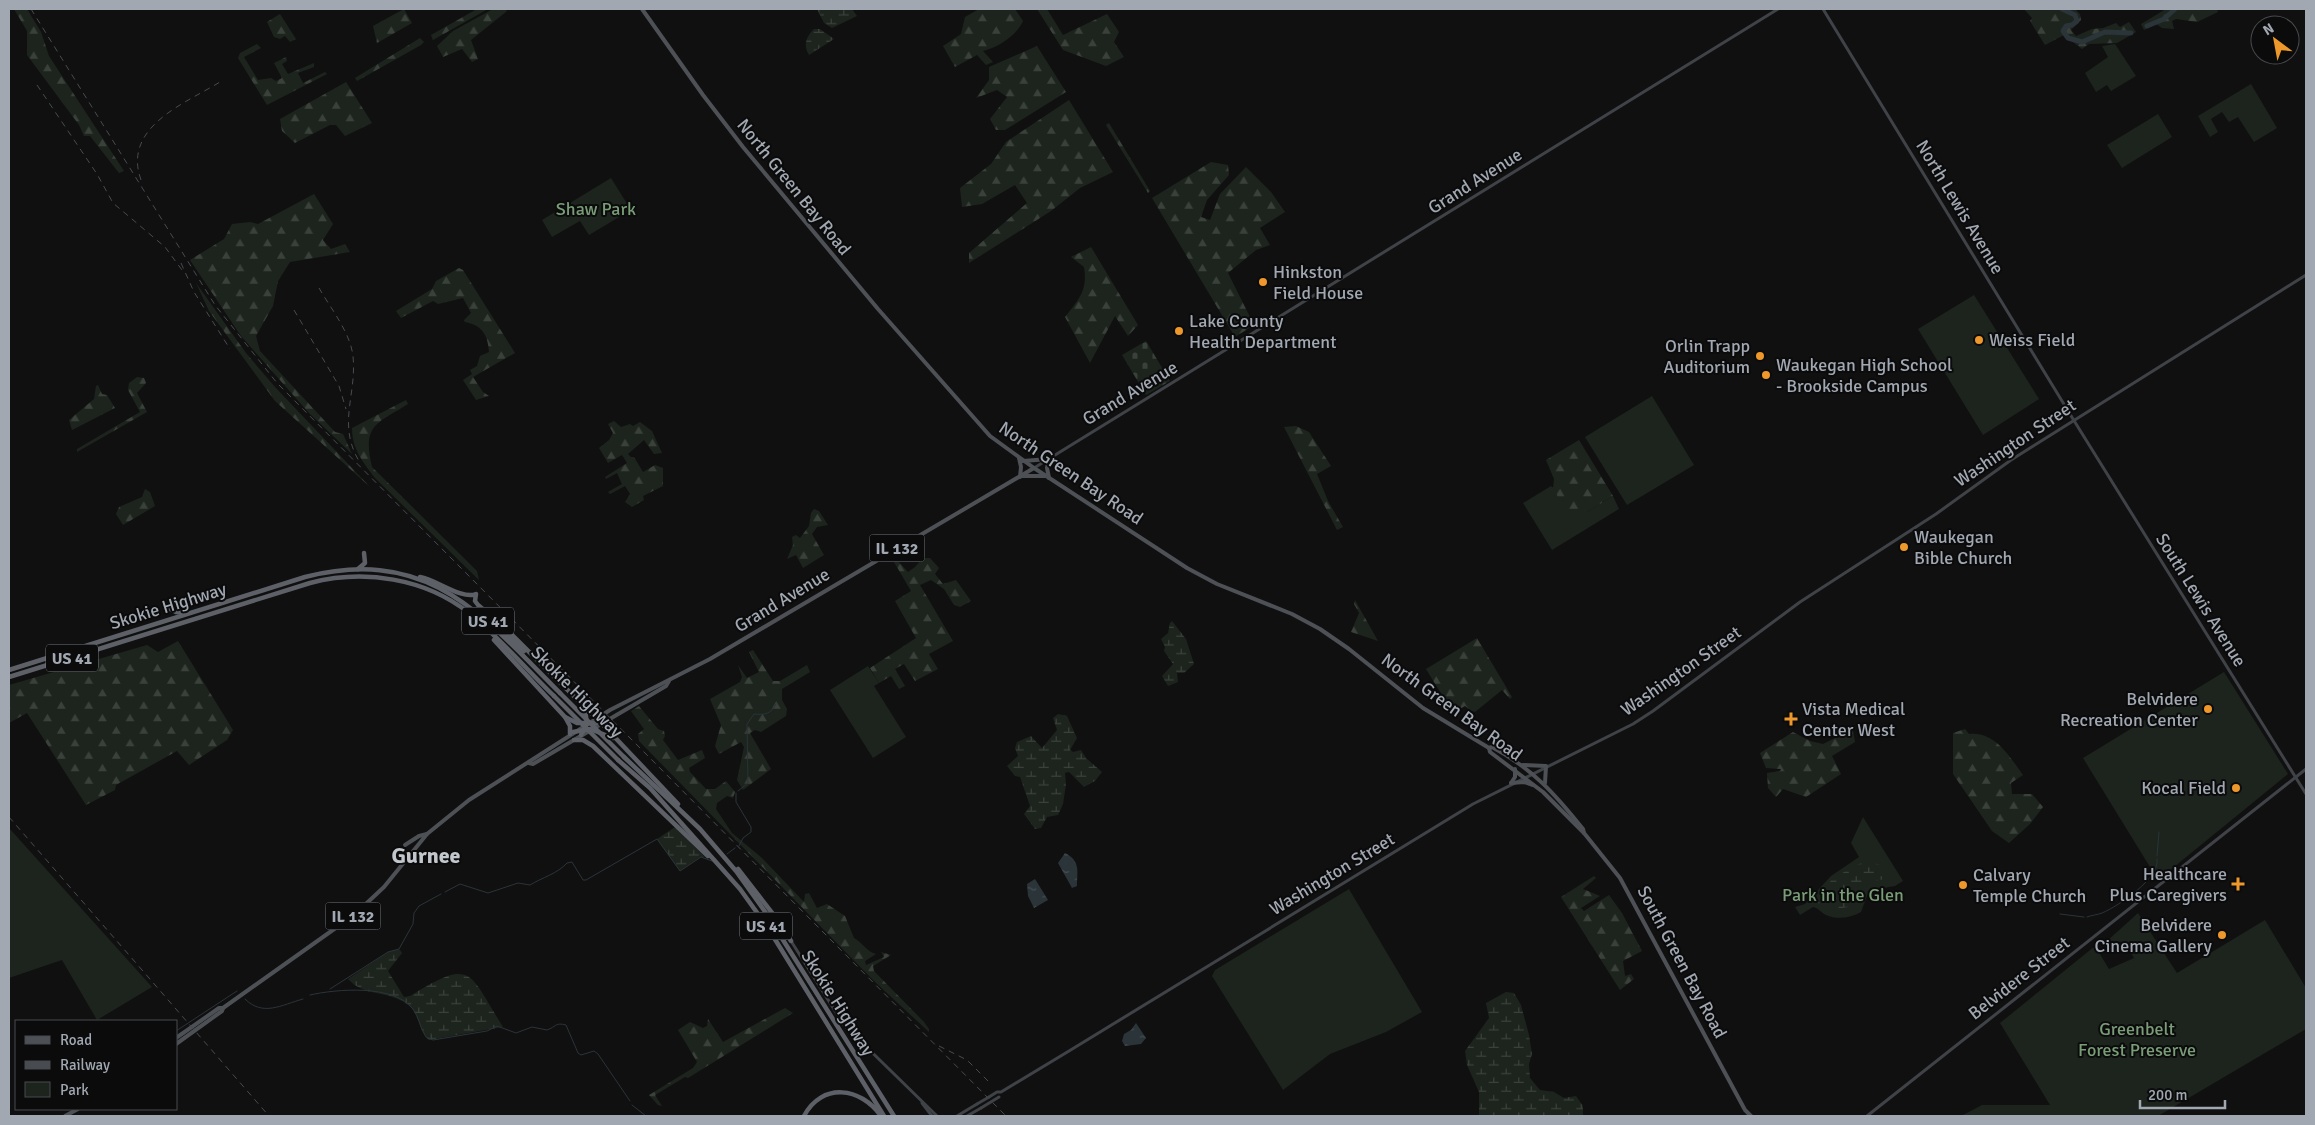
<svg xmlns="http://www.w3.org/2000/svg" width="2315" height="1125" font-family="Signika,sans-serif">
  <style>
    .green { fill: #1c241d }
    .forest { fill: url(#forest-firs) }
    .wetland { fill: url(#wetland-marsh) }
    .cemetery { fill: url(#cemetery-stones) }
    .water { fill: url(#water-ripples) }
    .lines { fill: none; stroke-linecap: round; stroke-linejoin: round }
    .stream { stroke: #2a3439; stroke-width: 1 }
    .river { stroke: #2a3439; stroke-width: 5 }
    .secondary { stroke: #3f4246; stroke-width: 3 }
    .primary { stroke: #4d5055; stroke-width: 4 }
    .highway { stroke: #5d6167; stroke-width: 4.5 }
    .rail { stroke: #484b4f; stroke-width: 1; stroke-dasharray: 6 5; stroke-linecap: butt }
    .secondary-bridge { stroke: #3f4246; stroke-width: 3 }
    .highway-bridge { stroke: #5d6167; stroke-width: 4.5 }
    .poi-dot { fill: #ee982c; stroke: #0b0b0c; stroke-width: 2 }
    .labels { text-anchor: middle; stroke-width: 4; stroke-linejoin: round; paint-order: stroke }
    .shield { fill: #0b0b0c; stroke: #747980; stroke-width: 1 }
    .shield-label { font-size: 16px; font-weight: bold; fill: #a1a8b2 }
    .street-label { font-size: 18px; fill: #a1a8b2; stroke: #0b0b0c }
    .park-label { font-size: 18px; fill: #7a9d78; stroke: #0b0b0c }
    .poi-label { font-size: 18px; fill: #a1a8b2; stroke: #0b0b0c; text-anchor: start }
    .district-label { font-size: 22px; font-weight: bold; fill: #c2c7ce; stroke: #0b0b0c }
  </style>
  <defs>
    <pattern id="forest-firs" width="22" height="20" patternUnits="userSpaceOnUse" patternTransform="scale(1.25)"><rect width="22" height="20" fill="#1c241d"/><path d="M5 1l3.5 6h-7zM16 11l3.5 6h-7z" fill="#3a413b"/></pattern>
    <pattern id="wetland-marsh" width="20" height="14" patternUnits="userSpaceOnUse" patternTransform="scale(1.25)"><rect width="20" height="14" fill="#1c241d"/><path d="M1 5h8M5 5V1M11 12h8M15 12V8" fill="none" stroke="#3a413b"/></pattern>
    <pattern id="cemetery-stones" width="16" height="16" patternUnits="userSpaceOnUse" patternTransform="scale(1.25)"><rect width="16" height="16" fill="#1c241d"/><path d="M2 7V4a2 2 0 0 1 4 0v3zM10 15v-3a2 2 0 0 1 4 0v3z" fill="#3a413b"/></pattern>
    <pattern id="water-ripples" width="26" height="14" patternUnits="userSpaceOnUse" patternTransform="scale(1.25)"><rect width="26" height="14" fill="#2a3439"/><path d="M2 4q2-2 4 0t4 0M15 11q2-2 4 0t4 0" fill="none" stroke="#464f53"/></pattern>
  </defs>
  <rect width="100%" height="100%" fill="#101011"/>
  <g class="green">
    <polygon points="2115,44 2136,76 2111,91 2107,85 2096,92 2085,73 2108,57 2102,46"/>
    <polygon points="2251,84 2277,128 2254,142 2238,117 2229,122 2222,112 2211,119 2218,132 2210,137 2198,116"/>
    <polygon points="2158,114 2172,137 2122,168 2107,145"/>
    <polygon points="611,178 631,210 589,235 580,221 552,237 542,220"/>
    <polygon points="1974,295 2039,399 1983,435 1918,329"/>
    <polygon points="1652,396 1694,465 1627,505 1585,437"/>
    <polygon points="1551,486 1587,512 1613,496 1619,509 1552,550 1523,503"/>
    <polygon points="868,666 879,683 874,686 906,737 873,758 830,690"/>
    <polygon points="2224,672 2288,774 2158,880 2083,758"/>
    <path d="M1863,817l40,64 -8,5 -23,4 -5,6 -6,16c-10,6 -24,8 -35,3 -5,-2 -7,-7 -13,-8l-13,8 -5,-8 10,-3 26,-28 28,-19 -8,-14z"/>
    <polygon points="9,828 152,987 97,1020 62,960 9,978"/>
    <polygon points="1349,889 1422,1012 1386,1032 1330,1054 1283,1090 1212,976 1215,970"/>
    <polygon points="2138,913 2177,973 2265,920 2306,988 2306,1029 2158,1116 1961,1116 1982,1105 2050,1105 2000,1023 2095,946 2109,969 2134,958 2124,942 2107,941"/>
  </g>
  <g class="forest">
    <polygon points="14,9 27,9 41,32 49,56 124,171 119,173 90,136 84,136 79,125 27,55 27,31"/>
    <polygon points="404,9 412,23 377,43 373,26"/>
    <polygon points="477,9 488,9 433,40 431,35"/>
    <polygon points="493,9 505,9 507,11 471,40 478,59 472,62 462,49 443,57 437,46 453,31"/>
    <path d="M979,9h36l8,12c-7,15 -24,26 -40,30l10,11 -7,3 -9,-10 -22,12 -12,-21 18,-12 4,-17z"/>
    <polygon points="1037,9 1047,9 1063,35 1107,14 1119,32 1114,42 1124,57 1106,66 1063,50"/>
    <polygon points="2024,9 2075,9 2080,14 2081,20 2071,30 2076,36 2092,29 2103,28 2116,23 2120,27 2129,22 2136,32 2117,43 2089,44 2082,49 2064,35 2045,45 2030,21 2032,18"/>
    <polygon points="2166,9 2217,9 2218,12 2197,22 2176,19 2172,21 2174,29 2162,28 2156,24 2144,30 2141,24"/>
    <polygon points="280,14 296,39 290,42 285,36 280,39 274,37 267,22"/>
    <polygon points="420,38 424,42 421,45 357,81 355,78"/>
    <polygon points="257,44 261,48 244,57 258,80 271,78 276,81 282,78 274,63 286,57 287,61 282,64 288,74 314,63 314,67 298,73 303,83 325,72 327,74 267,105 238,58 240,53"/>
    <polygon points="1037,46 1066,92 1005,130 996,130 990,119 1007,97 997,90 976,98 989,80 989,67"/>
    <polygon points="346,82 372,123 345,136 336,125 330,125 295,143 282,131 280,119"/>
    <polygon points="1069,100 1113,172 1080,188 1051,211 969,263 969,253 1027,203 1015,185 982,204 962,207 960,188 991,164 1006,142"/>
    <polygon points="1109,123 1150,191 1148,193 1106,125"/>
    <polygon points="1211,162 1228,165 1229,175 1207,200 1201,217 1210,220 1220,194 1246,167 1271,192 1285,212 1260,228 1270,245 1256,250 1228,273 1254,325 1235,337 1152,198"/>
    <polygon points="314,194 333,224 323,240 331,249 345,244 350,252 290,262 278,281 273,306 256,336 260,351 335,432 343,434 352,454 309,413 241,336 190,260 224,239 232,224 250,222 258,224"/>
    <path d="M1091,247l47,78 -10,11 -13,-20 -25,47 -25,-46c14,-18 23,-27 19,-50l-13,-10z"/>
    <path d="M459,268l4,2 52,83 -42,24 10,15 6,4 -13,4 -13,-20 9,-6 -2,-4 7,-4 3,-10 9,-4c-1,-17 -7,-27 -24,-30l-1,-2 7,-7 -8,-15 -25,6 -5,-3 -32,17 -5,-7 36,-22 4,-8z"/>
    <polygon points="196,283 246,353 275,387 370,487 275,401 209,311"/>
    <polygon points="137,377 144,378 146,383 137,393 147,412 77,452 77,449 140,412 128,390 129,383"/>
    <polygon points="98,385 102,394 107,395 115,408 72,430 69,420 94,399 96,386"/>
    <path d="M406,400l2,4c-32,20 -46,21 -36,63l105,104 2,9 -104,-102c-12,-16 -23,-29 -23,-50z"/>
    <polygon points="614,421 621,427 630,424 633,426 640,422 652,431 662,453 654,454 644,440 628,454 631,457 634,457 643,472 655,465 663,468 663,486 643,496 644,500 632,507 625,502 630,494 625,486 610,494 608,492 622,484 617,473 606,479 605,477 627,463 622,455 608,463 599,448 609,440 613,433 608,424"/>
    <polygon points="1296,426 1309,432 1331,466 1317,474 1328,501 1343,527 1337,530 1284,427"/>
    <polygon points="1579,440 1613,496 1587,512 1567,513 1553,488 1554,479 1546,460"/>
    <polygon points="145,489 150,492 155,506 123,525 116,514 119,507 142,497"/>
    <polygon points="814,509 819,511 828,525 817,527 812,534 824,555 803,568 796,555 787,559 793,545 792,537 796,535 800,538 809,526 811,513"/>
    <polygon points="923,558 930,558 939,568 935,574 943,584 956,580 971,601 960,607 954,605 944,589 931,580 920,585 953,641 929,654 938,669 915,681 904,664 895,669 905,686 899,689 891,676 879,683 870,668 916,638 895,601 911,591 894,562 897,560 908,572 915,567"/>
    <polygon points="1355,600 1378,641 1351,632 1359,613 1354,604"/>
    <polygon points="1477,638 1512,697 1510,699 1502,690 1475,712 1471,711 1465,706 1453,713 1426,669"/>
    <polygon points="178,641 233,730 227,740 189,765 177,751 116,785 115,790 86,805 27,713 9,723 9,685 147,645 158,652"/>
    <polygon points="753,650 773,681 780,681 807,665 810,672 782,689 782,700 787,709 786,716 761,732 755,730 750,733 771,769 743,790 737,780 744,747 741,742 719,754 715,746 721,725 710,699 740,682 742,677 738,665 747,678 759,672 749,652"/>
    <path d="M639,706l19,23 6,2 1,5 -2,4 15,20 24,-10 3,8 -16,10 1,4 16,17h9l11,-8 9,11 -2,6 -6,-2 -10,7 -1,6 16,24 30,25 42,44 1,-8 4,-1 8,15 10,-4 18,12 9,22c9,5 12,13 22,16l-11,7 1,4 18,-8 -3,-5 10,3 -18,11 1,5 50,51 5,7v3l-55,-51 -235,-240 -1,-7 6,-5 -13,-18z"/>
    <polygon points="1852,725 1855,742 1832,756 1841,774 1806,797 1783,789 1776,797 1768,788 1767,773 1780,771 1781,769 1766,768 1760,753 1793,732 1810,741 1823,744 1841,735 1842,730"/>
    <path d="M1965,729l4,5c26,-3 41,23 54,41l-12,8 1,11h20l11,13 -13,17 -21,19 -17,-12 -39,-57v-41z"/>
    <polygon points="1594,876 1596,878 1583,889 1600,896 1581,908 1584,911 1609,895 1622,913 1642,951 1623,961 1625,976 1631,974 1634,979 1620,990 1561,897"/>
    <polygon points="785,1008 793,1013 688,1078 685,1077 655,1095 662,1106 658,1105 649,1095 693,1068 697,1062 678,1030 690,1022 703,1028 707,1026 708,1019 723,1042"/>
  </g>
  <g class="wetland">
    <polygon points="817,9 852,9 857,16 832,28 824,23"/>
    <path d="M814,29h6l14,10 -25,16c-6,-9 -3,-19 5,-26z"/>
    <polygon points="1172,621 1186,639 1194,664 1184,673 1177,673 1178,682 1168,686 1162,676 1173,664 1164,651 1165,647 1161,639 1168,633 1170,623"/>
    <polygon points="1058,714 1067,716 1077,738 1070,750 1073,752 1081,750 1086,758 1102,772 1095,781 1084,787 1069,772 1065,773 1066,784 1063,804 1058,815 1047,817 1041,828 1035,829 1024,814 1030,806 1020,777 1015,776 1007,766 1018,756 1015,748 1017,742 1031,736 1042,748 1057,730 1053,718"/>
    <polygon points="675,827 705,857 700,857 680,871 657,839"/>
    <path d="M1869,861l11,4 -3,9 10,2 6,7 -8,-4 -11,2 -5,-3 -5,1 -4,5 -1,8 -11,15 -20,3 -6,-6 -9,-2c4,-15 41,-39 56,-41z"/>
    <path d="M399,949l3,4 -14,18 16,26 6,-1c63,-39 58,-25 93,31l-74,13c-11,-9 -9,-27 -22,-36 -20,-14 -43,-7 -59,-25l40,-27z"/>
    <polygon points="1506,992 1514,993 1521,1005 1529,1035 1532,1054 1529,1064 1530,1078 1540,1090 1554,1092 1564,1098 1576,1096 1583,1106 1583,1116 1479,1116 1479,1092 1467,1065 1465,1051 1489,1018 1486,1003"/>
  </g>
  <polygon class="cemetery" points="1146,341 1170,381 1146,395 1122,355"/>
  <g class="water">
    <path d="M1065,853c16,8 12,19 12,33l-5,2 -14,-25z"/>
    <polygon points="1035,879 1048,900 1034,908 1028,896 1027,884"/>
    <polygon points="1136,1023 1146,1038 1141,1044 1125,1046 1122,1041 1124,1034 1131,1030"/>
  </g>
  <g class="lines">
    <g class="stream">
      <path d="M738,791l10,-8 -1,-59 7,-10c11,1 17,0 22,-10"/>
      <polyline points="736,793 736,802 751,827 751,832 743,838 739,846"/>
      <polyline points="727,854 735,848"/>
      <polyline points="2157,856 2159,832"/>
      <path d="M445,892l15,-8 28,9 30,-10 12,2c13,-8 27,-11 37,-22l5,-1 11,18h3l71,-41 23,32 21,-14 11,4"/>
      <polyline points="2060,914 2084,917"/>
      <path d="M2087,917c5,-2 10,-2 15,-4 17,-7 59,-36 55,-54"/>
      <polyline points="330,989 388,952 399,949 413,924 414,913 419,906 441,894"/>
      <path d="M310,995c26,-6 84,-11 103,14 6,8 7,19 13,28l7,3 54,-9 10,-5 19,7 16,-6 15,3c9,-3 8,-8 19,-5l12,28 3,2 13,-4 4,3 32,47"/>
      <path d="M245,999c18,18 36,6 58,0"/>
      <polyline points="176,1031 237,991"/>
      <polyline points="632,1105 646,1116"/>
    </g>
    <g class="river">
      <polyline points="2062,9 2075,15 2077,21 2072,25 2066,26 2063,31 2068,38 2082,42 2105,32 2131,33"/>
      <polyline points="2147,26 2164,19 2175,9"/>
    </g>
    <g class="secondary">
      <polyline points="1823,9 2073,419 2306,794"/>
      <polyline points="1034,468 1778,9"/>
      <polyline points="791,941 844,1025 937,1116"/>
      <polyline points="989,1097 997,1092 1001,1092 1069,1051 1473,804 1633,724 1653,711 1800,602 1936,514 2011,460 2306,275"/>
      <polyline points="922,1103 932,1116"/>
      <polyline points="957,1116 977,1104"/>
      <polyline points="967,1116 981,1108"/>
      <polyline points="1867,1116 2306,769"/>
    </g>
    <g class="primary">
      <polyline points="642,9 703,95 743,147 878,309 990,436 1034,468 1187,568 1217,584 1292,614 1320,629 1349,649 1423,708 1489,748 1490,752 1543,792 1584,833 1620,878 1745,1110 1751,1116"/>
      <polyline points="1019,458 1021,467 1020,477"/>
      <polyline points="1023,461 1049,459 1047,468 1049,478"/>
      <polyline points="1022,476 1045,476"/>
      <path d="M1489,748l3,-1c41,22 63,47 91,82l1,4"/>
      <polyline points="529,763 533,764 666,686 669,681"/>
      <polyline points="1523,765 1546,766 1545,783"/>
      <polyline points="1511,783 1524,782 1533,785"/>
      <polyline points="1511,783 1515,777 1515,769"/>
      <polyline points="405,845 419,836 427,834"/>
      <polyline points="176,1038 219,1008 223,1008 354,915 384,887 427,834 469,800 610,710 710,659 1034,468"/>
      <polyline points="176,1044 222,1011 223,1008"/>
      <polyline points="65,1116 78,1109"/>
    </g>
    <g class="highway">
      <polyline points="358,569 365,563 364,553"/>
      <path d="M420,577c17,3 42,23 56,17l-1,7 3,4 27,23 101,100 72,76"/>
      <polyline points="166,607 176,612 186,613"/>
      <polyline points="496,626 524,651"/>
      <polyline points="494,640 565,717 570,726 570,734"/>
      <path d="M9,670l296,-93c124,-31 176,37 255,116"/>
      <path d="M9,677l301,-94c54,-14 115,-5 159,30 31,25 57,56 85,83"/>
      <polyline points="565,717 577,723 602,723"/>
      <polyline points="573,732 590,729 613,738"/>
      <polyline points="581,735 587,724 585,709"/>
      <polyline points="574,740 583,740 593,746 708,856"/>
      <polyline points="624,757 700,829 736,871 766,913 894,1116"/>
      <polyline points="618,760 650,788 740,889 768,928 884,1116"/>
      <polyline points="738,869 776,918 791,941"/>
      <path d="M804,1116c18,-34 57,-29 77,0"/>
    </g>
    <g class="rail">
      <polyline points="31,9 215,305 277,383 1006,1116"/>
      <polyline points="37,85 97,174 113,203 165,247 182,270"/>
      <path d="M141,180c-19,-53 43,-76 79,-98"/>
      <polyline points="181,263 194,292 230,349"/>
      <path d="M319,288c12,21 31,44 34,68 4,39 -16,68 6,105"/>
      <polyline points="294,310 339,386 346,409"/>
      <polyline points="9,817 269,1116"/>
      <polyline points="939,1046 967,1060 991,1084"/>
    </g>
    <g class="secondary-bridge">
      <polyline points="977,1104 989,1097"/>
      <polyline points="981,1108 999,1097"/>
    </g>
    <g class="highway-bridge">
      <polyline points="560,693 624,757"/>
      <polyline points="554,696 618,760"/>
    </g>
  </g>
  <g class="poi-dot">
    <circle cx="1263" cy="282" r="5"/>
    <circle cx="1179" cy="331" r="5"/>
    <circle cx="1979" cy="340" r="5"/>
    <circle cx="1760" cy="356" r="5"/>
    <circle cx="1766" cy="375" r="5"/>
    <circle cx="1904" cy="547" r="5"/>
    <circle cx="2208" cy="709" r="5"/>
    <path d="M1788.5 711.5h5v5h5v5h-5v5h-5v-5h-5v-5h5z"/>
    <circle cx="2236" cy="788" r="5"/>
    <path d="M2235.5 876.5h5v5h5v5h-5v5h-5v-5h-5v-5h5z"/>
    <circle cx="1963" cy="885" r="5"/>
    <circle cx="2222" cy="935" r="5"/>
  </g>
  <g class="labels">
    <g class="shield">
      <rect x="869.5" y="534.5" width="55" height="27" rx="4"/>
      <rect x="462" y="607.5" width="52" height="27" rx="4"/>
      <rect x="46" y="644.5" width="52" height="27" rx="4"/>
      <rect x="325.5" y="902.5" width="55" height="27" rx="4"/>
      <rect x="740" y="912.5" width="52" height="27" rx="4"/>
    </g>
    <g class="shield-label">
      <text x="897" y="554">IL 132</text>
      <text x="488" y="627">US 41</text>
      <text x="72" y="664">US 41</text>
      <text x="353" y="922">IL 132</text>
      <text x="766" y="932">US 41</text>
    </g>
    <g class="street-label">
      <text transform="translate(1475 181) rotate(-32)" y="6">Grand Avenue</text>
      <text transform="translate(794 187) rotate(51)" y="6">North Green Bay Road</text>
      <text transform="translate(1960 207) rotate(59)" y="6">North Lewis Avenue</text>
      <text transform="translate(1130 393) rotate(-31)" y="6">Grand Avenue</text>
      <text transform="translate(2015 443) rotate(-34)" y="6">Washington Street</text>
      <text transform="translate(1071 473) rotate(34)" y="6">North Green Bay Road</text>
      <text transform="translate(782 600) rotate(-31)" y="6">Grand Avenue</text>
      <text transform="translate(2201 600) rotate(58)" y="6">South Lewis Avenue</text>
      <text transform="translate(168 606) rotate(-17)" y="6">Skokie Highway</text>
      <text transform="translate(1681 671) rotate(-35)" y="6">Washington Street</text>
      <text transform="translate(577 692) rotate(45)" y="6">Skokie Highway</text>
      <text transform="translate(1452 707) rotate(36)" y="6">North Green Bay Road</text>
      <text transform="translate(1332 874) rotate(-31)" y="6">Washington Street</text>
      <text transform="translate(1682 962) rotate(62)" y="6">South Green Bay Road</text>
      <text transform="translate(2019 978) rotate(-38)" y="6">Belvidere Street</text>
      <text transform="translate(838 1003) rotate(58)" y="6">Skokie Highway</text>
    </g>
    <g class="park-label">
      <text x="596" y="215">Shaw Park</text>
      <text x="1843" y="901">Park in the Glen</text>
      <text x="2137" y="1035">Greenbelt<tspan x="2137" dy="21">Forest Preserve</tspan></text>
    </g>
    <g class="poi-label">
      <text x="1273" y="278">Hinkston<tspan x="1273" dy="21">Field House</tspan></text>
      <text x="1189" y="327">Lake County<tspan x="1189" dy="21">Health Department</tspan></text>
      <text x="1989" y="346">Weiss Field</text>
      <text x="1750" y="352" text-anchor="end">Orlin Trapp<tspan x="1750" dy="21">Auditorium</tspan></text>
      <text x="1776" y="371">Waukegan High School<tspan x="1776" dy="21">- Brookside Campus</tspan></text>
      <text x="1914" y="543">Waukegan<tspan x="1914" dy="21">Bible Church</tspan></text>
      <text x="2198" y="705" text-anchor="end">Belvidere<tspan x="2198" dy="21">Recreation Center</tspan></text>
      <text x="1802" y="715">Vista Medical<tspan x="1802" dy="21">Center West</tspan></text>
      <text x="2226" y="794" text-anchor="end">Kocal Field</text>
      <text x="2227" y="880" text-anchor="end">Healthcare<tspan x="2227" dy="21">Plus Caregivers</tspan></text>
      <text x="1973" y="881">Calvary<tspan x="1973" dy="21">Temple Church</tspan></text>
      <text x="2212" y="931" text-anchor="end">Belvidere<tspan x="2212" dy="21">Cinema Gallery</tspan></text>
    </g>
    <g class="district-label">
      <text x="426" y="863">Gurnee</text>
    </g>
  </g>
  <rect width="2315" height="1125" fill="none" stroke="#a1a8b2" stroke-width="20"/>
  <rect x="15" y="1020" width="162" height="90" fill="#0b0b0c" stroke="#474a4e"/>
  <rect x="25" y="1036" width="25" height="8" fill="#4d5055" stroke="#474a4e"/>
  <text x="60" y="1045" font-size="15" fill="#a1a8b2">Road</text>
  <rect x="25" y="1061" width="25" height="8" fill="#484b4f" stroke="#474a4e"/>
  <text x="60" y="1070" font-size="15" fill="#a1a8b2">Railway</text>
  <rect x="25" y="1082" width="25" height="15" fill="#1c241d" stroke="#474a4e"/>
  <text x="60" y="1095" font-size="15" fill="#a1a8b2">Park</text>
  <g transform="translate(2275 40) rotate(328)"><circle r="24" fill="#0b0b0c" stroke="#474a4e"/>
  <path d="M0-4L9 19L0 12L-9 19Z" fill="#ee982c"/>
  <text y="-8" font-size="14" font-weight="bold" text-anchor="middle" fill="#a1a8b2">N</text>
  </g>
  <path d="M2140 1100v8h85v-8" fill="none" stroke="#a1a8b2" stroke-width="2.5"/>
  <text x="2148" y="1100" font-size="15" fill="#a1a8b2" stroke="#0b0b0c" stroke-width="4" paint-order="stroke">200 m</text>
</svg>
